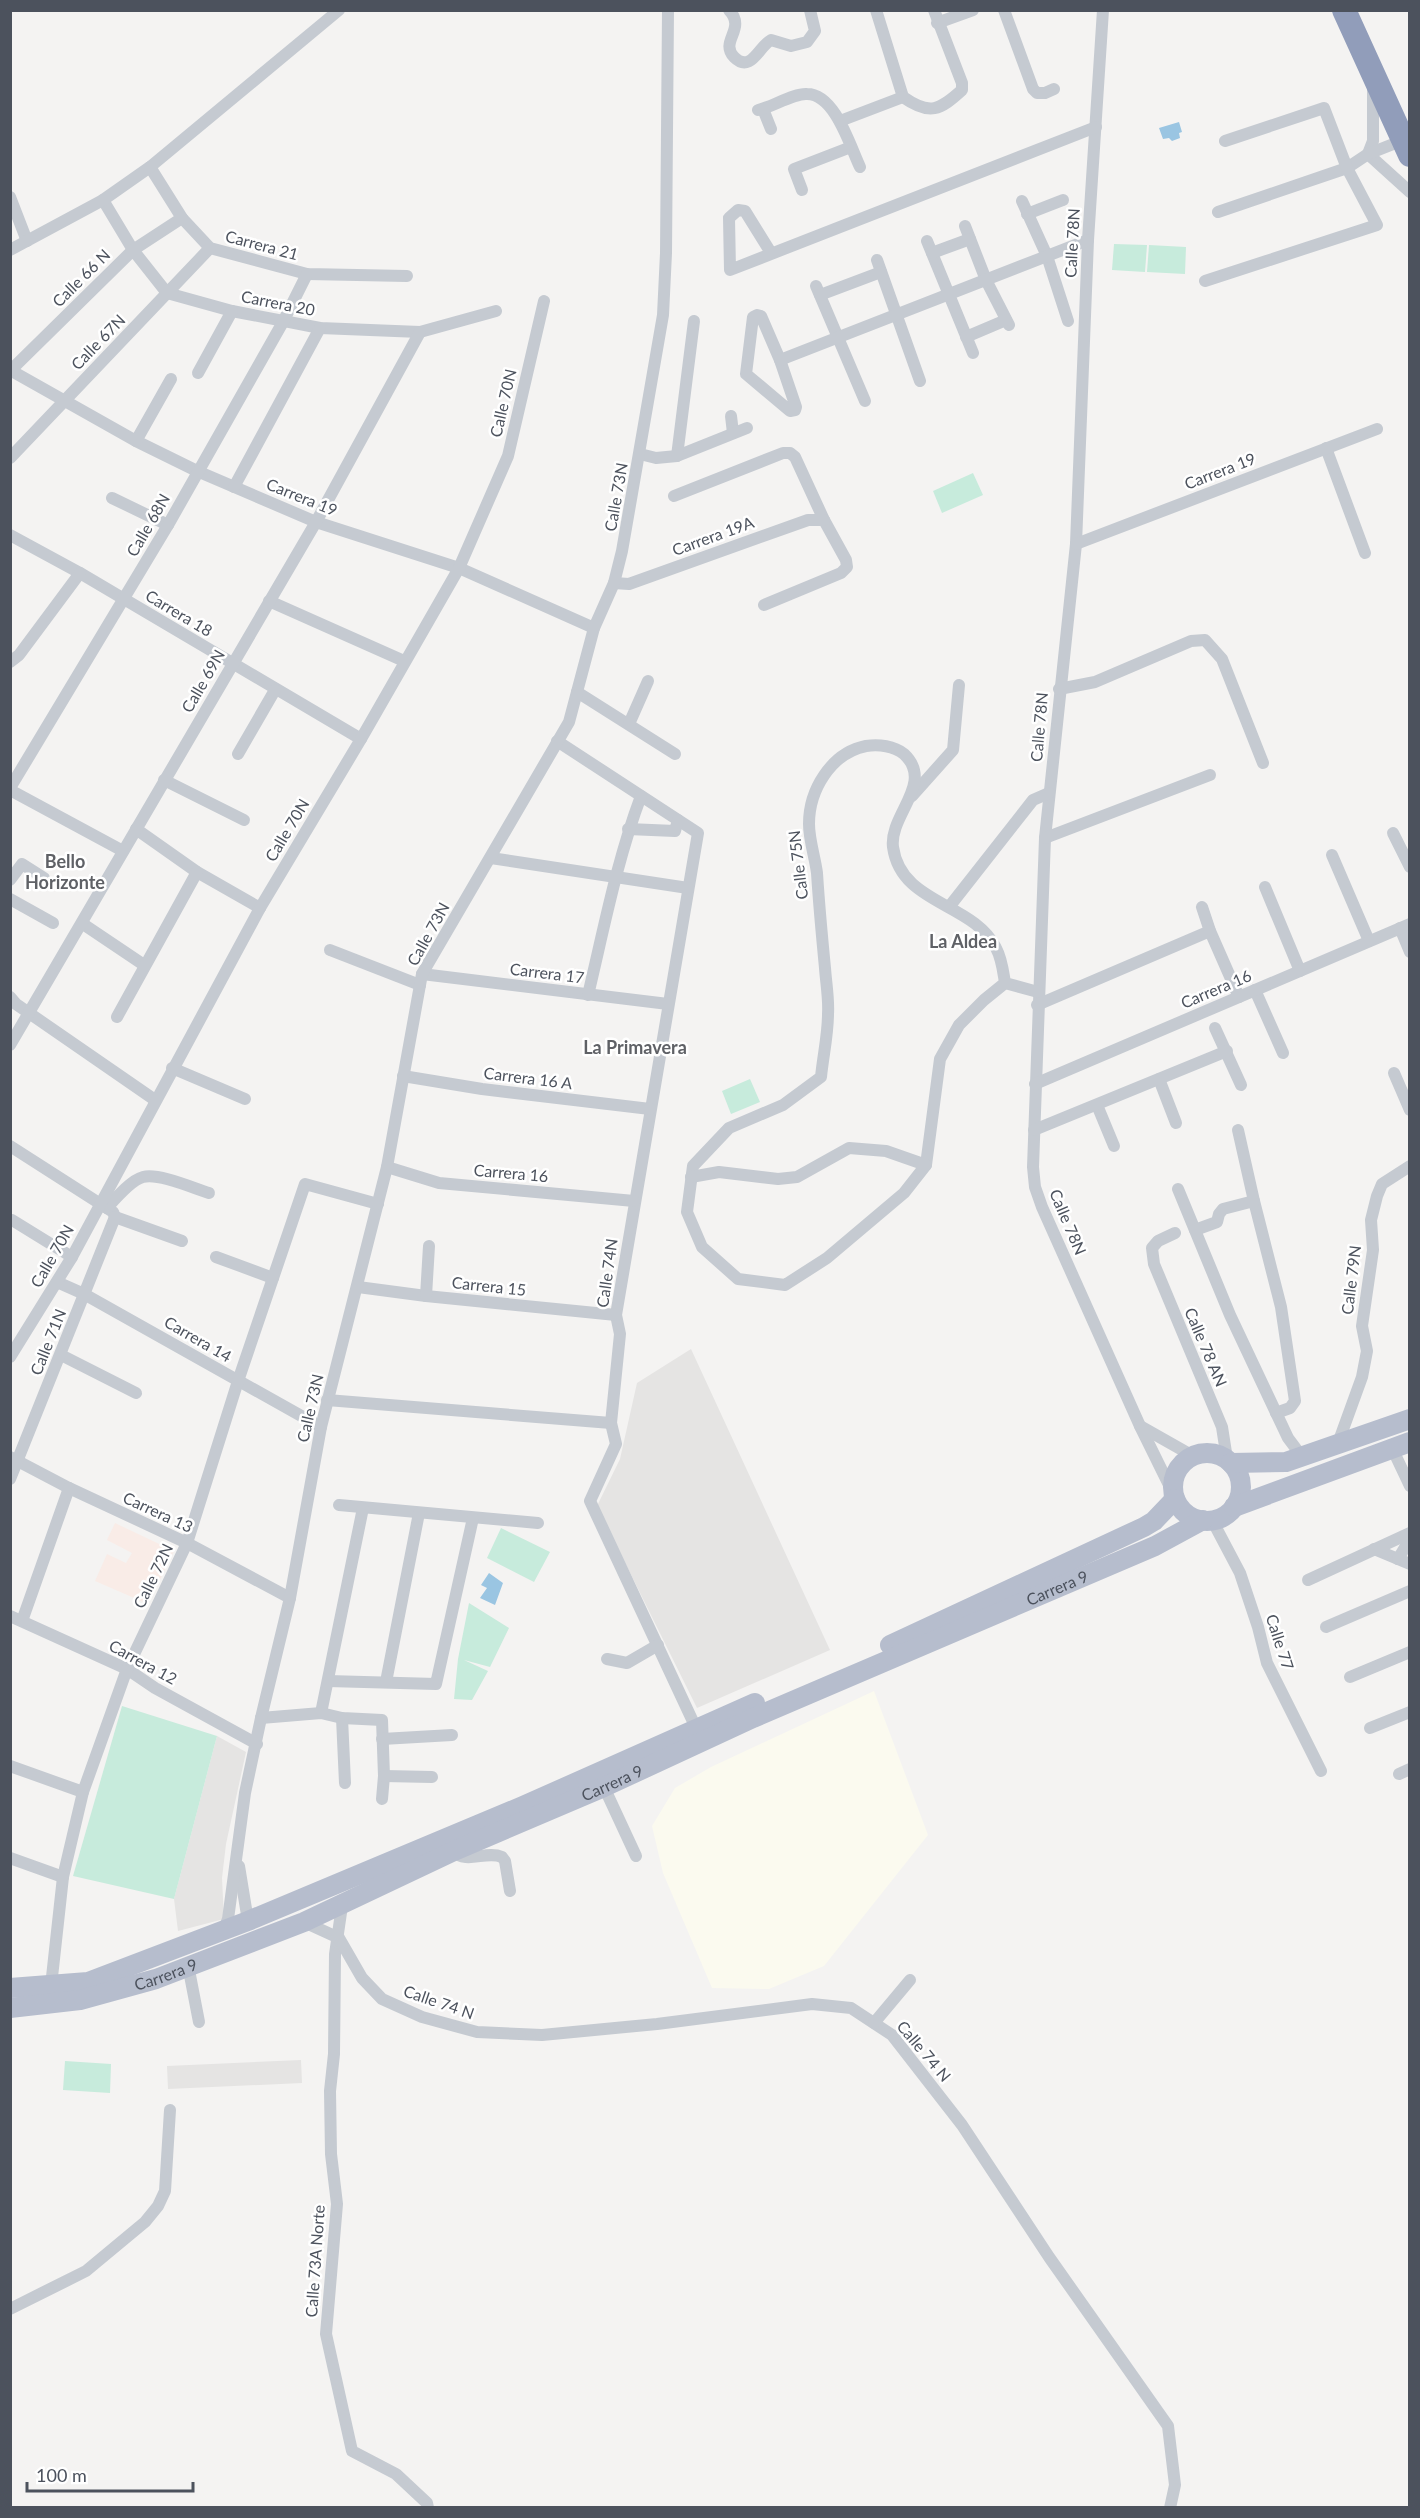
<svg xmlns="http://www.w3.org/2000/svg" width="1420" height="2518" font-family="Lato,sans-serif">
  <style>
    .commercial { fill: #fbfaef }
    .education { fill: #e5e4e3 }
    .medical { fill: #f9ece7 }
    .green { fill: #c7ebdc }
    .water { fill: #9ac5e2 }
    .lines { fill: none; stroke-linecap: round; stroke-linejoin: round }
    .street { stroke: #c5cad1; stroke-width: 12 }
    .primary { stroke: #b6bdcd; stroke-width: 20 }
    .highway { stroke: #919dba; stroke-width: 24 }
    .labels { text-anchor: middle; stroke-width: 5; stroke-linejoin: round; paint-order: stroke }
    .street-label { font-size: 16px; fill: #4c525d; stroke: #fff }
    .neighbourhood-label { font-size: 18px; font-weight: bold; fill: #5f6166; stroke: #fff }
  </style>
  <rect width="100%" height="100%" fill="#f4f3f2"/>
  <polygon class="commercial" points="874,1691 928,1835 824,1966 769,1989 712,1988 663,1873 652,1826 675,1788 711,1767"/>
  <g class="education">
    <polygon points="691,1349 830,1650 697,1708 597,1506 620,1459 637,1383"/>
    <polygon points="217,1736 246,1752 226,1844 222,1878 224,1919 178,1931 174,1899"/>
    <polygon points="301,2060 302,2083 168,2089 167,2066"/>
  </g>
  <polygon class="medical" points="115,1523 174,1551 148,1604 95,1581 107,1554 126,1563 132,1553 107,1540"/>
  <g class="green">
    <polygon points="1114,244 1147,245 1145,272 1112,270"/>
    <polygon points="1149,245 1186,247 1185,274 1147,272"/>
    <polygon points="973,473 983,495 942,513 933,491"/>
    <polygon points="750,1079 760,1102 731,1114 722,1091"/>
    <polygon points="501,1528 550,1552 534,1582 487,1558"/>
    <polygon points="469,1603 509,1628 490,1667 464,1660 488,1671 472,1700 454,1699 458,1659"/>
    <polygon points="122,1706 217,1736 174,1899 73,1876"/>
    <polygon points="65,2061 111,2064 110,2093 63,2090"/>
  </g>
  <g class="water">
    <polygon points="1179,122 1182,132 1179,133 1180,138 1172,141 1169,138 1163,139 1159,128"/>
    <polygon points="489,1573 503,1583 495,1605 480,1598 487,1588 481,1585"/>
  </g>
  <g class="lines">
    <g class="street">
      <path d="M729,10c18,19 -10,31 5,47 17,17 25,-11 37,-17l20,6 16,-4 8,-11 -5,-21"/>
      <path d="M876,10l27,87c27,19 37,13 59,-7v-7l-28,-73"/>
      <polyline points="1004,10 1033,89 1037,93 1045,93 1054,89"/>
      <polyline points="1103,10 1088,240 1076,544 1045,838 1033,1167 1035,1187 1042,1207 1140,1426 1174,1495"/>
      <polyline points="937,23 973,10"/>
      <polyline points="763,109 771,129"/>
      <path d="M758,110c14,-3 36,-17 49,-16 28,0 43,52 53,73"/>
      <polyline points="840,121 903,97"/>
      <polyline points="1368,154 1373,141 1373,87"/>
      <polyline points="1368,154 1410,192"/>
      <polyline points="150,167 182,218 210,248 307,274 407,276"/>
      <polyline points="802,190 794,169 851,147"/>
      <polyline points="10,197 27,241"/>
      <polyline points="103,200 133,250 167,293 232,311 320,328 420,332 496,311"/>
      <polyline points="1022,201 1047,256 1068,321"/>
      <polyline points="1218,212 1347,168 1368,154 1406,139"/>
      <polyline points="1027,214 1063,200"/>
      <polyline points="965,226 986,280 1009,325"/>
      <polyline points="927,241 973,353"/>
      <polyline points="10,250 103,200 150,167 339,10"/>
      <polyline points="771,253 745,211 738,210 729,218 730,270 1096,127"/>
      <polyline points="932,253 970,239"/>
      <polyline points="877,260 920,381"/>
      <polyline points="1205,281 1377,225 1347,168 1324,108 1225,141"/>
      <polyline points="816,286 865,401"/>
      <polyline points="820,295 881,272"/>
      <polygon points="757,315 761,316 780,360 796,407 795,410 790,411 746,374 753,317"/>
      <polyline points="966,337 1006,320"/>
      <polyline points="780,360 1088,240"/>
      <polyline points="10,370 136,441 197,471 316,522 459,568 594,628"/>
      <polyline points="10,371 133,250 182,218"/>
      <polyline points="198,373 232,311"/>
      <polyline points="731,416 733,433"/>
      <polyline points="136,441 171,379"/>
      <polyline points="1326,448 1365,553"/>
      <polyline points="640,454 656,458 677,456 747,428"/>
      <polyline points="677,456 694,321"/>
      <polyline points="10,458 210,248"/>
      <polyline points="234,487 320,328"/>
      <polyline points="674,496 783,453 790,453 795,457 824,520 846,560 847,567 841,573 764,605"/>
      <polyline points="112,498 168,525"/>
      <polyline points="10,535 80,573 361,739"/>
      <polyline points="1076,544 1377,429"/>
      <polyline points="614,583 629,584 808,520 824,520"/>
      <polyline points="269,601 404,661"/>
      <polyline points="10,662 19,655 80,573"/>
      <polyline points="1059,689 1095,682 1191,641 1205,640 1222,659 1263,763"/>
      <polyline points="577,692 675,754"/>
      <polyline points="629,724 648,681"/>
      <polyline points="557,741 698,833 616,1315 620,1334 611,1423 616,1444 590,1501 696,1728"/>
      <polyline points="238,754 275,690"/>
      <polyline points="164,780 244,820"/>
      <polyline points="10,788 168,525 283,322 307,274"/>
      <polyline points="10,790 123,851"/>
      <polyline points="912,796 953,750 959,685"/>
      <polyline points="136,829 197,872 260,908"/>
      <polyline points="628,829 675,831 678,820"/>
      <polyline points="1393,833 1410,867"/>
      <polyline points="1045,838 1210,775"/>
      <polyline points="1332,855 1369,941"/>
      <polyline points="491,858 688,888"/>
      <polyline points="10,880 22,864 44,878"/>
      <polyline points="1265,887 1300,971"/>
      <polyline points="10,899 53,923"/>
      <polyline points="949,907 1033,800 1049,793"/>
      <polyline points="1202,907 1210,931 1239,997"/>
      <polyline points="83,924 144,965"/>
      <polyline points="1400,928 1410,952"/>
      <polyline points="330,950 420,985"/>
      <polyline points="422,974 668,1004"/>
      <path d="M1005,983l-21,17 -25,25 -19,34 -14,106 -22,28 -77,65 -42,27 -47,-6 -36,-32 -15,-35 6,-46 36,-38 54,-23 38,-28c2,-21 7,-42 7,-63 1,-15 -2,-31 -3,-46 -3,-31 -6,-63 -8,-95 -2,-16 -8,-33 -8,-49 0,-34 22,-71 57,-78 13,-2 28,0 38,8 31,29 -15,61 -11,93 8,58 80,55 103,101 6,11 7,23 9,35l33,9"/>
      <polyline points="1255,990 1283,1053"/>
      <path d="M588,995c16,-67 29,-135 53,-199"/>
      <polyline points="10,997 16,1004 155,1100"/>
      <polyline points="1037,1005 1210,931"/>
      <polyline points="117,1017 197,872"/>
      <polyline points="1215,1028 1241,1085"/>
      <polyline points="10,1045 316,522 420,332"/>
      <polyline points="172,1068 245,1099"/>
      <polyline points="1394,1073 1410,1110"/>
      <polyline points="403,1076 482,1089 650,1109"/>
      <polyline points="1159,1079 1176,1123"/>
      <polyline points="1035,1084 1410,924"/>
      <polyline points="1097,1105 1114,1146"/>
      <polyline points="1034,1130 1227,1051"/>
      <polyline points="10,1146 113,1212 115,1217"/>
      <polyline points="387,1167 439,1183 634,1201"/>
      <polyline points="691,1177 719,1172 778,1179 797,1177 849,1148 886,1151 926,1165"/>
      <polyline points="1178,1189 1230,1315 1288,1438 1303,1458"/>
      <polyline points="1254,1201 1281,1307 1295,1401 1290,1408 1276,1413"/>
      <path d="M107,1208c8,-9 24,-28 36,-31 16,-4 50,11 66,16"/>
      <polyline points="115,1217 182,1241"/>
      <polyline points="12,1220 72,1257"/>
      <polyline points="1195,1230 1217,1222 1219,1214 1223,1209 1254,1201 1238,1130"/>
      <polyline points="1175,1233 1158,1241 1152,1248 1154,1264 1222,1427 1227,1459"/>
      <polyline points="216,1257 273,1278"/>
      <polyline points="57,1282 84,1294 321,1427"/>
      <polyline points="358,1287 426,1296 616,1315"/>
      <polyline points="426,1296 429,1246"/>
      <polyline points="61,1355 136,1393"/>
      <polyline points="10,1357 72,1257 260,908 361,739 459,568 508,456 544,301"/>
      <polyline points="327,1400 611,1423"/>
      <polyline points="1140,1426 1193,1456"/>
      <polyline points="1337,1446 1362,1377 1367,1351 1362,1326 1373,1250 1371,1220 1377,1196 1382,1184 1410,1166"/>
      <polyline points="1392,1448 1410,1486"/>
      <polyline points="10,1457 69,1488 187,1543 290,1598"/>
      <polyline points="10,1479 115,1217"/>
      <polyline points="339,1505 538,1523"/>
      <polyline points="1212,1520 1240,1573 1258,1627 1267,1663 1321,1771"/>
      <polyline points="1374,1549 1410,1564"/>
      <polyline points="1398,1559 1410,1539"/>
      <polyline points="1308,1580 1410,1533"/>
      <polyline points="10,1616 127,1669 155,1688 257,1744"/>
      <polyline points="22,1621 69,1488"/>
      <polyline points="1326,1627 1410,1591"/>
      <polyline points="607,1659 627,1663 658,1645"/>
      <polyline points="1350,1677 1410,1652"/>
      <polyline points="328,1681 436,1684 473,1518"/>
      <polyline points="386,1682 419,1513"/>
      <polyline points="321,1713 363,1508"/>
      <polyline points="261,1718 321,1713 342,1718 382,1720 384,1776 382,1799"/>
      <polyline points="342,1718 345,1783"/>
      <polyline points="1370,1728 1410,1712"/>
      <polyline points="382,1739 452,1735"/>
      <polyline points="10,1766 83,1792"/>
      <polyline points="1399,1774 1410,1769"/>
      <polyline points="384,1776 432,1777"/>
      <polyline points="604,1787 636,1856"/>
      <path d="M454,1851c12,14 32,-1 48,6l3,4 5,30"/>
      <polyline points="10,1858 63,1877"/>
      <polyline points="239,1866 248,1921"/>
      <polyline points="342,1906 335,1954 334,2054 330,2091 331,2154 337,2204 326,2334 352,2451 396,2474 427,2503 428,2508"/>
      <polyline points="304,1922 339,1938 362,1978 382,1999 422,2017 477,2032 542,2035 657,2024 812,2004 851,2008 892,2035 962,2125 1049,2257 1168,2426 1175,2485 1170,2508"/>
      <polyline points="224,1929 228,1919 245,1793 261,1718 290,1598 321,1427 387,1167 422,974 569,722 594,628 614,583 622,551 663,315 666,253 668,10"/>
      <polyline points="188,1965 199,2022"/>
      <polyline points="51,1986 63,1877 83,1792 127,1669 187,1543 238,1381 305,1184 378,1204"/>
      <polyline points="874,2023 910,1980"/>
      <polyline points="10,2309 86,2271 145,2222 158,2206 165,2191 170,2110"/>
    </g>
    <g class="primary">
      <circle cx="1207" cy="1487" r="34"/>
      <polyline points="1231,1463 1286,1462 1410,1419"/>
      <polyline points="1234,1507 1410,1442"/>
      <polyline points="890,1645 1144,1527 1154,1521 1175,1499"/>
      <polyline points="10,1988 88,1982 248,1921 523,1806 755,1703"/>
      <path id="s1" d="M10,2008l70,-8 76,-21 148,-57 150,-71 150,-64 149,-69 402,-172 48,-26"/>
    </g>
    <polyline class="highway" points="1344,10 1410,155"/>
  </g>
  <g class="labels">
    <g class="street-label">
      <text transform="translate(1072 243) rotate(-87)" y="6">Calle 78N</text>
      <text transform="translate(262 245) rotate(15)" y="6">Carrera 21</text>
      <text transform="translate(81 278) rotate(-45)" y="6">Calle 66 N</text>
      <text transform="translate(278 303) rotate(11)" y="6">Carrera 20</text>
      <text transform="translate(98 342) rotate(-46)" y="6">Calle 67N</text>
      <text transform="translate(503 403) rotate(-77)" y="6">Calle 70N</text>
      <text transform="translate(1220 471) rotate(-21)" y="6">Carrera 19</text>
      <text transform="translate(302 497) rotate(22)" y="6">Carrera 19</text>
      <text transform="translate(616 497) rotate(-80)" y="6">Calle 73N</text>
      <text transform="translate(148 525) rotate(-60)" y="6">Calle 68N</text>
      <text transform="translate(713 536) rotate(-20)" y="6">Carrera 19A</text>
      <text transform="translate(179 613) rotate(31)" y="6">Carrera 18</text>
      <text transform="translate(203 681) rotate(-60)" y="6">Calle 69N</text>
      <text transform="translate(1039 727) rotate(-85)" y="6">Calle 78N</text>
      <text transform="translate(287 830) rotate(-59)" y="6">Calle 70N</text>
      <text transform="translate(798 865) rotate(-97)" y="6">Calle 75N</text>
      <text transform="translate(428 934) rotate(-61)" y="6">Calle 73N</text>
      <text transform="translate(547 973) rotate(7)" y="6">Carrera 17</text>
      <text transform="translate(1216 989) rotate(-23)" y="6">Carrera 16</text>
      <text transform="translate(528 1078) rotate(7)" y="6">Carrera 16 A</text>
      <text transform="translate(511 1173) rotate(5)" y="6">Carrera 16</text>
      <text transform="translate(1068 1222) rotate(67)" y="6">Calle 78N</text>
      <text transform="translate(52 1256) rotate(-60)" y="6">Calle 70N</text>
      <text transform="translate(607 1273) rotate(-82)" y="6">Calle 74N</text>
      <text transform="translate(1351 1280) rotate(-83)" y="6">Calle 79N</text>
      <text transform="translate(489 1286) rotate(6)" y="6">Carrera 15</text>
      <text transform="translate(198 1339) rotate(30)" y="6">Carrera 14</text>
      <text transform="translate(48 1342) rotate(-68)" y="6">Calle 71N</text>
      <text transform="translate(1206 1347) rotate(67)" y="6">Calle 78 AN</text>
      <text transform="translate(310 1408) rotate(-77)" y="6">Calle 73N</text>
      <text transform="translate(158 1512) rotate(25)" y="6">Carrera 13</text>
      <text transform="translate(153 1576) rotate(-64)" y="6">Calle 72N</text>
      <text dy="6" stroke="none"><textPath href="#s1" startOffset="1132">Carrera 9</textPath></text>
      <text transform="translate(1280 1642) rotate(72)" y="6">Calle 77</text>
      <text transform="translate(143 1662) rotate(29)" y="6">Carrera 12</text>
      <text dy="6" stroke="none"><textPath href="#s1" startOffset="646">Carrera 9</textPath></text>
      <text dy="6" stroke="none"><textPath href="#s1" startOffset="160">Carrera 9</textPath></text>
      <text transform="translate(439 2002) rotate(19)" y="6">Calle 74 N</text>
      <text transform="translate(924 2051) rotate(50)" y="6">Calle 74 N</text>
      <text transform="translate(315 2261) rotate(-86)" y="6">Calle 73A Norte</text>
    </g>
    <g class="neighbourhood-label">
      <text x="65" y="868">Bello<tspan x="65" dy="21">Horizonte</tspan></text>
      <text x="963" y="948">La Aldea</text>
      <text x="635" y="1054">La Primavera</text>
    </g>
  </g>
  <rect width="1420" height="2518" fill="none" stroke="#4c525d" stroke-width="24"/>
  <path d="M27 2482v9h166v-9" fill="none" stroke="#4c525d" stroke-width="3"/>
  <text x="36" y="2482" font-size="18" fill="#4c525d" stroke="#ffffff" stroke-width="4.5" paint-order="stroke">100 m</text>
</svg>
